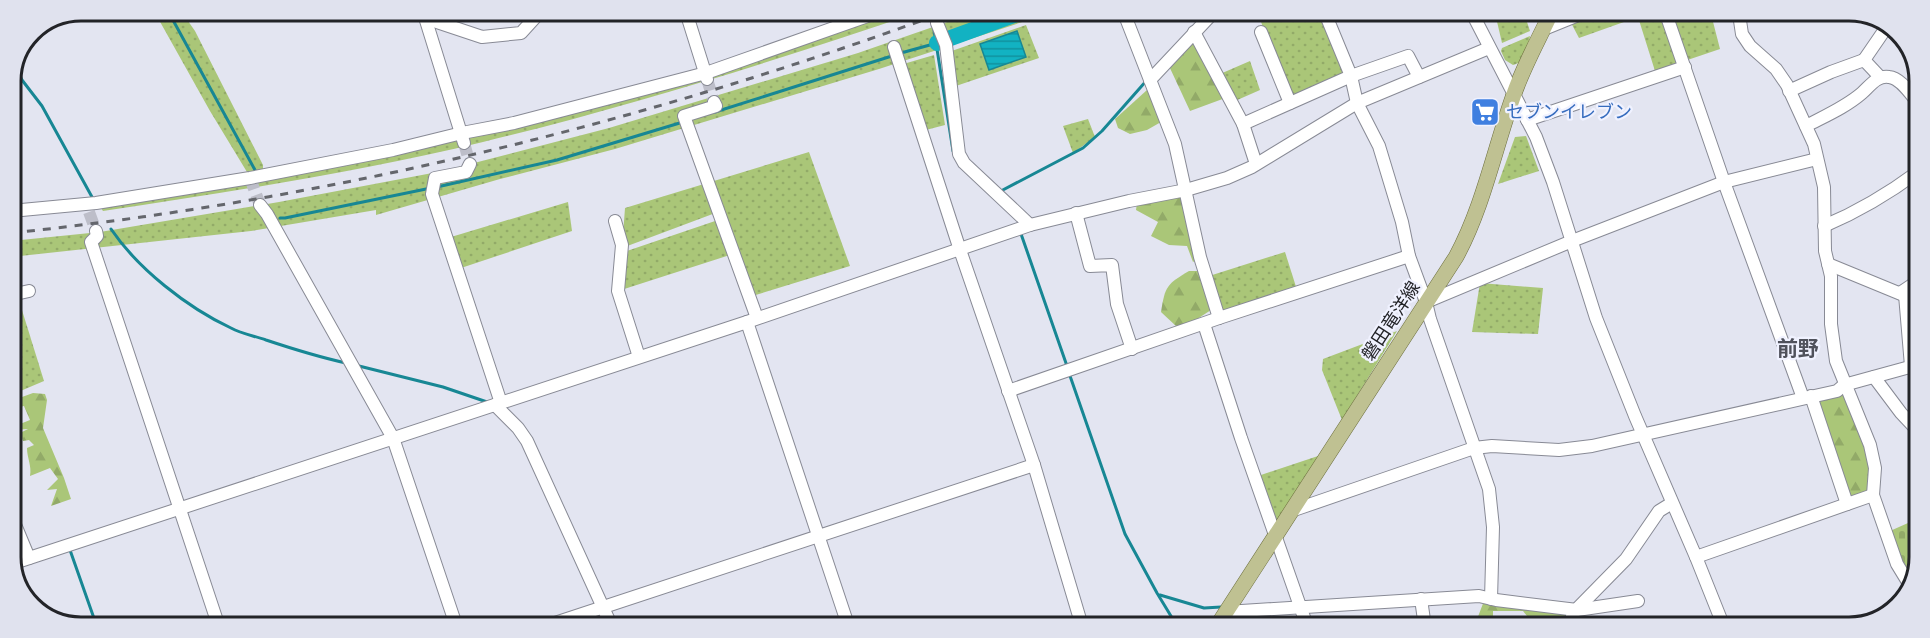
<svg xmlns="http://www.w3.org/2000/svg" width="1930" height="638" font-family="'Golos Text','Noto Sans JP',sans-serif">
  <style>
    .grass { fill: url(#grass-dots) }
    .forest { fill: url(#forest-firs) }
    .cemetery { fill: url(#cemetery-stones) }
    .water { fill: url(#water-rules); stroke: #178794; stroke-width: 1.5 }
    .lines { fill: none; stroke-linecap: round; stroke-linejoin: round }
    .stream { stroke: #178794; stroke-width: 3 }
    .river { stroke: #12b2c2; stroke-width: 16 }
    .minor-tunnel { stroke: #bdbec9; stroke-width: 12; stroke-dasharray: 12 6; stroke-linecap: butt }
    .minor-casing { stroke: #888a95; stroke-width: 14 }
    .major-casing { stroke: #6d6f3e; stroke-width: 16 }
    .minor { stroke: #fff; stroke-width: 12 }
    .major { stroke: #bfc192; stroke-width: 15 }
    .rail { stroke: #64666c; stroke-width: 3; stroke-dasharray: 8 8; stroke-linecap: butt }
    .labels { text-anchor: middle; stroke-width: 4.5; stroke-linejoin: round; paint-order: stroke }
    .shop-label { font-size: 18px; fill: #366cbe; stroke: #f0f2ff; text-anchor: start }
    .street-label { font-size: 18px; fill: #232428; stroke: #f0f2ff }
    .quarter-label { font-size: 21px; font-weight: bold; fill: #50525c; stroke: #f0f2ff }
    .rim { fill: none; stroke: #232428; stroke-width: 3 }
  </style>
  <defs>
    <pattern id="grass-dots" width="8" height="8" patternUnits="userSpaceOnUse" patternTransform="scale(1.5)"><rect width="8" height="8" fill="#aac678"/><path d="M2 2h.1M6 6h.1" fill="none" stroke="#92aa68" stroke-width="1.8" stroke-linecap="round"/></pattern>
    <pattern id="forest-firs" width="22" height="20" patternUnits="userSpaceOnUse" patternTransform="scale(1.5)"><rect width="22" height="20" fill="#aac678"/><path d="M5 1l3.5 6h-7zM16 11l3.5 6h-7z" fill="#92aa68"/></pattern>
    <pattern id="cemetery-stones" width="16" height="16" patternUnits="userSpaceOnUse" patternTransform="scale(1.5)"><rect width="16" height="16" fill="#aac678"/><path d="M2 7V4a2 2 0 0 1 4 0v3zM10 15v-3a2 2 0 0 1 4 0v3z" fill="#92aa68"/></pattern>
    <pattern id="water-rules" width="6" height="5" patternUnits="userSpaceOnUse" patternTransform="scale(1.5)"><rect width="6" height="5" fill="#12b2c2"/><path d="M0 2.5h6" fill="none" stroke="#10919e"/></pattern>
  </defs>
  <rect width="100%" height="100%" fill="#e3e5f1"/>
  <g class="grass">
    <path d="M154,11h27l14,20 68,134v9l67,-12 374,-89 176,-61h39c-144,49 -288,94 -436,130 -125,30 -253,50 -380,69l-5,-7 152,-27 -40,-66z"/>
    <polygon points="976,12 1053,12 879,69 615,149 500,179 376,215 376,210 251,231 11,257 11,241 100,232 279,202 443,171 609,128 858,53"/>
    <polygon points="1258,13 1325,13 1349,73 1288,100"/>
    <polygon points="1495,13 1524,13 1530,31 1502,43"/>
    <polygon points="1582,14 1711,14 1720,49 1655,71 1638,17 1579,38 1569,19"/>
    <polygon points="1026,25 1039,58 950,88 946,53"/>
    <path d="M1530,36c-2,13 -3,25 -17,29l-8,-5 -4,-9 1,-3z"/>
    <polygon points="934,55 945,125 922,131 900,65"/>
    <polygon points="1250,61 1260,90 1235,101 1220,74"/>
    <polygon points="1088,119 1095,137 1073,153 1063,126"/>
    <polygon points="1526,136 1539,171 1498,184 1515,137"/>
    <polygon points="809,152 850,266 749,297 733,254 618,291 621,253 721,219 718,212 622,248 625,208"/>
    <polygon points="568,202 572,231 461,268 451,237"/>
    <polygon points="1285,252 1298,293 1219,318 1206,277"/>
    <polygon points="1480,283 1543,288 1538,334 1472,332"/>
    <polygon points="17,294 44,381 11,395 11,295"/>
    <polygon points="1397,331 1342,420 1322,370 1323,359"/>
    <polygon points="1321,455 1276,526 1255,477"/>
  </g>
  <g class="forest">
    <polygon points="1196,36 1228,97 1190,111 1169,66"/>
    <polygon points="1147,90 1161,108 1161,122 1147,130 1130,134 1118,128 1115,119"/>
    <polygon points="1179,197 1190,212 1200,257 1193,262 1187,246 1169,245 1151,236 1158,222 1136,210 1137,203"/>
    <path d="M1189,271h9l13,39 -20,13 -14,4 -16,-15c4,-26 6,-28 28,-41z"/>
    <polygon points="1844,385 1870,445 1873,495 1847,504 1811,396"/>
    <path d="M33,393l12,1 2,6 -4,28 21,50 7,21 -20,7 6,-17 -10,1 11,-11 -8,-11 -20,8c2,-10 -3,-18 -3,-28l7,-3 -5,-5 -6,1 -3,-8 8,-4 -15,1 2,-4 15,-6 -6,-14 -13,3v-8z"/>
    <path d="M1484,601l88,9 -6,17c-24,0 -28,4 -43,-16h-30v16h-19z"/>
  </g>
  <polygon class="cemetery" points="1908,523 1913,536 1916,536 1916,580 1911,587 1890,531"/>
  <polygon class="water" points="1017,31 1026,57 989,70 980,44"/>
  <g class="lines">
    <g class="stream">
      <polyline points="168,11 255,170"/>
      <polyline points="934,30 953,151"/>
      <polyline points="901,53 937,43"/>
      <polyline points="15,66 22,80 42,106 92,197"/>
      <polyline points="715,112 895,55"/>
      <polyline points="437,187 557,160 683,122"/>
      <polyline points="999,192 1083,148 1102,131 1147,80"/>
      <polyline points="280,218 285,218 431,188"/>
      <path d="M111,229c27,40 77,79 120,99 11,6 24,8 35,12 27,9 53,17 80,23"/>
      <polyline points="1020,231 1067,366"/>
      <polyline points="355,365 443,387 490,403"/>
      <polyline points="1069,373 1125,534 1157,593 1177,626"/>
      <polyline points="70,550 96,624"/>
      <polyline points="1160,595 1204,608 1221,607"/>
    </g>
    <polyline class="river" points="937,43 1022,12"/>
    <g class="minor-tunnel">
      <polyline points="935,12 937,23"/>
      <polyline points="707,79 714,102"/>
      <polyline points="464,143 470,164"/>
      <polyline points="250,178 260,205"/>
      <polyline points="89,212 96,231"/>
    </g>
    <g class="minor-casing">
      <g id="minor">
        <polyline points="423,11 464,143"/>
        <polyline points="686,12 707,79"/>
        <polyline points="1124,13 1175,144 1200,257 1219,318"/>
        <polyline points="1325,13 1351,76 1357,103 1379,146 1402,222 1409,256 1426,302 1430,319 1489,489 1493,527 1491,599"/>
        <polyline points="1472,13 1536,137 1553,182 1596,318 1635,416 1696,557 1724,627"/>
        <polyline points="1666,14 1724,182 1803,398"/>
        <polyline points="1739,14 1742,34 1750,46 1776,69 1787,85 1814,144 1824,187 1825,251 1831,276 1831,324 1836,361 1870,445 1875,468 1873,495 1897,564 1911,587"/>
        <polyline points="425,18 482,37 521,33 541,11"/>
        <polyline points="937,23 946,45 959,154 964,163 1030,225"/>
        <polyline points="1544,29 1581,14"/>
        <polyline points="1194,32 1243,124 1256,164"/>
        <polyline points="1261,32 1290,103"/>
        <polyline points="894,47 960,250 1034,465 1082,626"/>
        <polyline points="1864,60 1888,25"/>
        <polyline points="1150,80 1213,13"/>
        <polyline points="1789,91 1831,72 1864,60 1880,77"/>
        <polyline points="714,102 716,106 684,116 757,318"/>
        <polyline points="1527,120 1685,67"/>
        <polyline points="1243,124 1351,76 1408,56 1419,77"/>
        <path d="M1806,126c19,-10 40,-19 56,-33 8,-7 15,-18 27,-16 12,1 22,18 30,27"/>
        <polyline points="470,164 466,172 435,178 432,194 501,403"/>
        <polyline points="260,205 267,214 393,438 456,625"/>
        <polyline points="11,211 96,203 250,178 393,150 462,133 514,123 706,73 879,12"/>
        <polyline points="1076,213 1090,266 1112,265 1117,304 1132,349"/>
        <polyline points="615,221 622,245 618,291 639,357"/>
        <path d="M1824,226c36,-15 64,-32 95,-55"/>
        <polyline points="96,231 97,236 91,242 218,624"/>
        <polyline points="1828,264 1918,301"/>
        <polyline points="1900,293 1918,281"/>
        <polyline points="11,295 29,291"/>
        <polyline points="1905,295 1911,366"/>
        <polyline points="1426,302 1572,241 1724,182 1817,159"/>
        <polyline points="747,322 848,625"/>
        <polyline points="1204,324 1241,438 1307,626"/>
        <polyline points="1874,377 1901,413 1917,430"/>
        <polyline points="1008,391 1219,318 1409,256"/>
        <polyline points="1811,396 1847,504"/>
        <polyline points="495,405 518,428 527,441 611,625"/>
        <polyline points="1294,510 1474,448 1492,446 1559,450 1592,446 1837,391 1844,385 1917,365"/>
        <polyline points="11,515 29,558"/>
        <polyline points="1696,557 1873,495"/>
        <polyline points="11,564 747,322 1030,225 1129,201 1186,190 1227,178 1252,167 1357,103 1489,48"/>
        <polyline points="1421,599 1425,627"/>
        <polyline points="1226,612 1479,596 1496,600 1577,610 1638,601"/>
        <polyline points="549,625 1034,465"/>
        <polyline points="1569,627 1573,613 1626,559 1659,511 1672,503"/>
      </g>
    </g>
    <g class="major-casing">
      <path id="major" d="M1217,626l239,-369c27,-50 38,-106 57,-160 9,-28 25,-56 38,-84"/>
    </g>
    <use href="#minor" class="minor"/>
    <use href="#major" class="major"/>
    <path class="rail" d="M11,233c319,-33 633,-110 934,-221"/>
  </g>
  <defs>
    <g id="supermarket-square" transform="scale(1.5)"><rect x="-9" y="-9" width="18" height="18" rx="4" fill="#3f7fe0" stroke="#f0f2ff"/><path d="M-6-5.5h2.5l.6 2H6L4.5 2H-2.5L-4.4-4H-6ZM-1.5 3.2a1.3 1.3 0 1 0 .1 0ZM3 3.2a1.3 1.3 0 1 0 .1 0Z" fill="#fff"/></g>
  </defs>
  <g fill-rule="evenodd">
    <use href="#supermarket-square" x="1485" y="112"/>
  </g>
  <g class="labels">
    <g class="shop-label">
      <text x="1506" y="118">セブンイレブン</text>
    </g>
    <g class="street-label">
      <text transform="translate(1391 321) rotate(-57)" y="6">磐田竜洋線</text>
    </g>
    <g class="quarter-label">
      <text x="1798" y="356">前野</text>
    </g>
  </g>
  <path d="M0 0H1930V638H0ZM81 21H1849A60 60 0 0 1 1909 81V557A60 60 0 0 1 1849 617H81A60 60 0 0 1 21 557V81A60 60 0 0 1 81 21Z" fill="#e0e2ee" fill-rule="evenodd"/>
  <path class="rim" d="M81 21H1849A60 60 0 0 1 1909 81V557A60 60 0 0 1 1849 617H81A60 60 0 0 1 21 557V81A60 60 0 0 1 81 21Z"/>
</svg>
